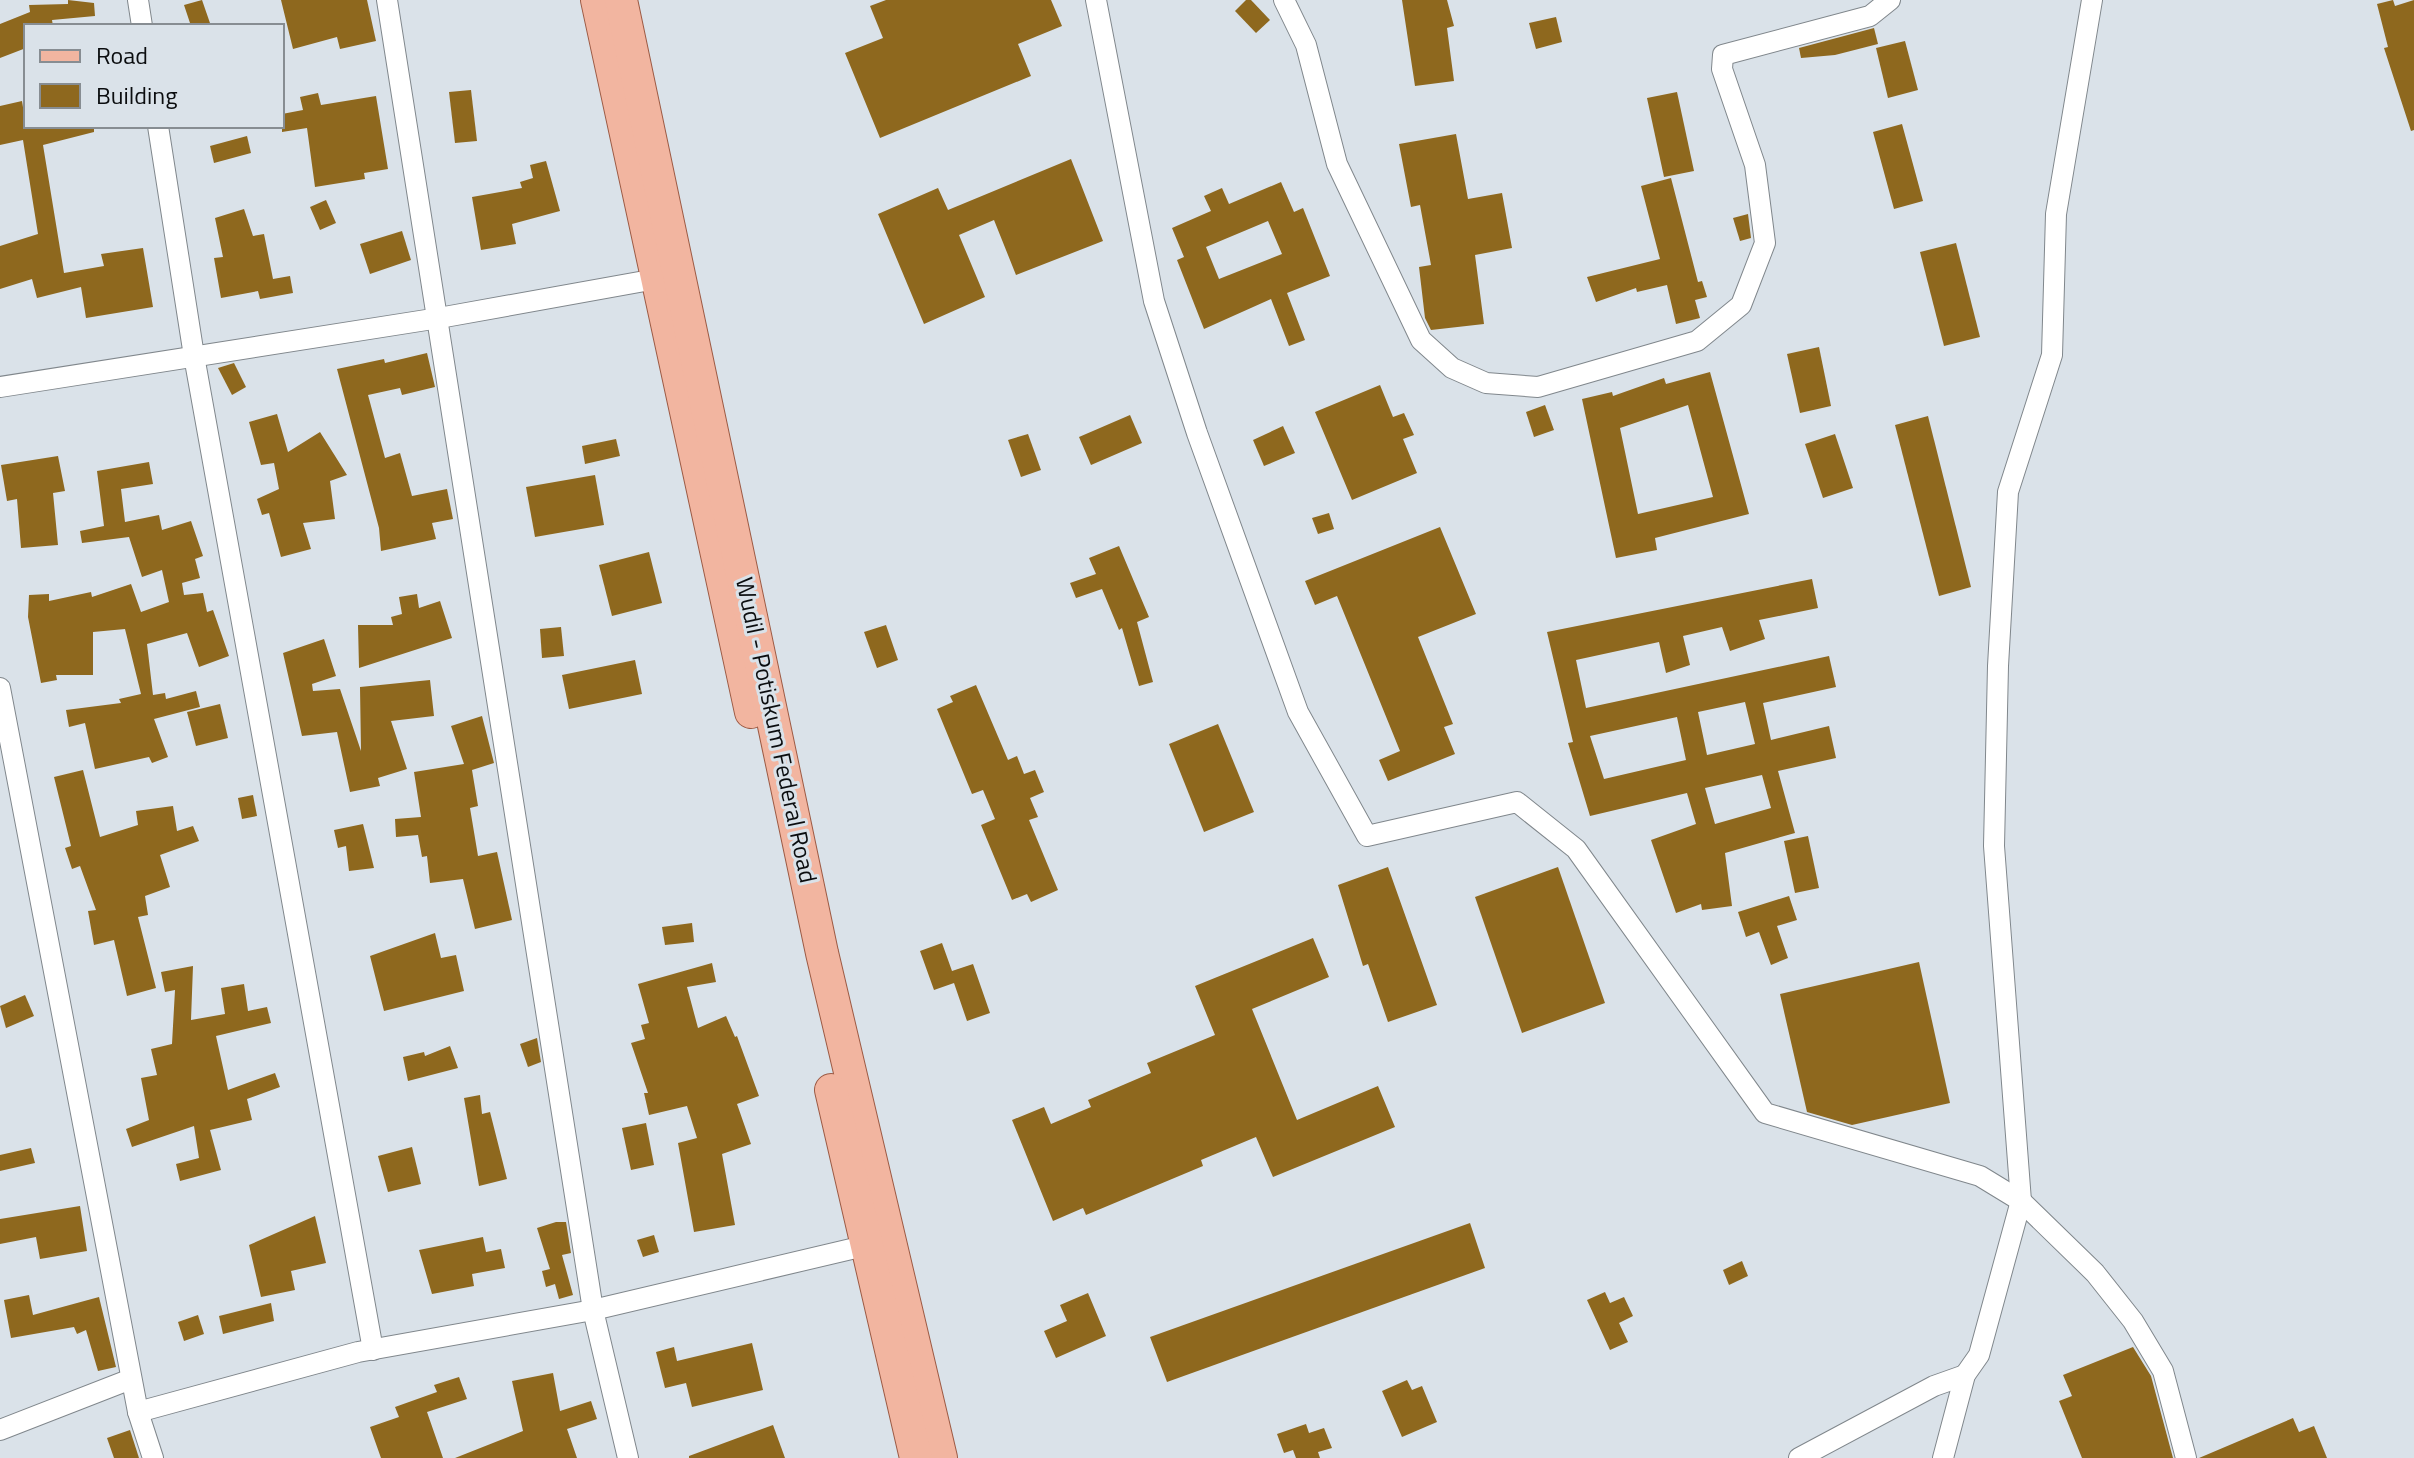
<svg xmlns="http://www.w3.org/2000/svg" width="2414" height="1458" font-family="'Titillium Web',sans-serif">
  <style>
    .building { fill: #8e681e; fill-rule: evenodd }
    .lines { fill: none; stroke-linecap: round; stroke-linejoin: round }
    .street-casing { stroke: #80878c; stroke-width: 22 }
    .primary-casing { stroke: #9c5a44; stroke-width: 34 }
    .street { stroke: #fff; stroke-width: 20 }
    .primary { stroke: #f2b5a0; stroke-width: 32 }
    .labels { text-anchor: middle; stroke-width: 6; stroke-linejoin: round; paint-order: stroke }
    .street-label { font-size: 24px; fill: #0b0d0f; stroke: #dae2e9 }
  </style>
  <rect width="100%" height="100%" fill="#dae2e9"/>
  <g class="building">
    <polygon points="68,0 94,3 95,16 52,20 53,26 26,26 26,48 0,58 0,24 30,12 29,5 68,4"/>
    <polygon points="202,0 211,26 191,26 184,5"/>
    <polygon points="281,0 367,0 376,41 340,49 337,37 293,49"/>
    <polygon points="886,0 1051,0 1062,26 1018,44 1031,76 880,138 845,53 883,38 870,6"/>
    <polygon points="1246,0 1251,0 1270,20 1256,33 1235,11"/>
    <polygon points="1402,0 1447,0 1454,26 1447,28 1454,81 1415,86"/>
    <polygon points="2393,0 2395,6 2414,0 2414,130 2411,131 2384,48 2388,47 2377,4"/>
    <polygon points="1556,17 1562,42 1536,49 1529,23"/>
    <polygon points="1874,28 1878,44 1835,55 1801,58 1799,48"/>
    <polygon points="1905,41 1918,90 1888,98 1876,48"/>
    <polygon points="471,90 477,141 455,143 449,92"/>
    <polygon points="1677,92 1694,171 1664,177 1647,98"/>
    <polygon points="318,93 321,105 376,96 388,169 364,173 365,179 315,187 307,128 282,132 282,114 303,110 300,97"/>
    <polygon points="22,101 26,126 94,126 94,132 43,145 64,273 104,266 101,254 143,248 153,307 86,318 81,287 37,298 32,279 0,289 0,246 38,234 23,140 0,145 0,106"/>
    <polygon points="1902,124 1923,201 1894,209 1873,132"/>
    <polygon points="1456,134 1468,199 1502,193 1512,248 1475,255 1484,324 1431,330 1425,318 1419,267 1431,265 1420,205 1411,207 1399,144"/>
    <polygon points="247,136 251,153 214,163 210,146"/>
    <polygon points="1071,159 1103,241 1016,275 994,220 959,235 985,297 924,324 878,214 938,188 948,210"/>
    <polygon points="546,161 560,211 512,224 516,244 481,250 472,197 522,188 520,182 533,178 530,165"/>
    <polygon points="1671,178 1698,282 1702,281 1707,297 1695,300 1700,318 1676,324 1667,285 1637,292 1636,288 1596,302 1587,277 1660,259 1641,186"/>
    <path d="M1281,182l13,30 9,-4 27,68 -43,17 18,47 -16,6 -18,-47 -67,30 -27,-69 7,-3 -12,-29 39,-17 -7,-15 18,-8 7,16zM1268,221l14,33 -63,25 -13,-32z"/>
    <polygon points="326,200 336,223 320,230 310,207"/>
    <polygon points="244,209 253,236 264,234 273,279 290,276 293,293 260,299 258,291 221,298 214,258 223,257 215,218"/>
    <polygon points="1748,214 1751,238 1740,241 1733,218"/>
    <polygon points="402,231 411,260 370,274 360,244"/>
    <polygon points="1956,243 1980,337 1944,346 1920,252"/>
    <polygon points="1819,347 1831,406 1800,413 1787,354"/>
    <polygon points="427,353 435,387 402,395 400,388 368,395 385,458 400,453 412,496 447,489 453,519 432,523 436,539 381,551 379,528 337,369 384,359 385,363"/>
    <polygon points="234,363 246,387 232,395 218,368"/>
    <path d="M1710,372l39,142 -94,24 2,12 -41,8 -34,-159 30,-7 1,4 51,-18 2,6zM1688,405l25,92 -75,17 -18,-86z"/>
    <polygon points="1380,385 1393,417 1404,413 1414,435 1403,439 1417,473 1352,500 1315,412"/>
    <polygon points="1545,405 1554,430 1534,437 1526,412"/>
    <polygon points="277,414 288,452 320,432 347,475 330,481 335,519 303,523 311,549 281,557 269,513 262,515 257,499 279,489 274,463 261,465 249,422"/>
    <polygon points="1130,415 1142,443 1091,465 1079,437"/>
    <polygon points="1928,416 1971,587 1939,596 1895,425"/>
    <polygon points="1283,426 1295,453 1264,466 1253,440"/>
    <polygon points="1028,434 1041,470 1021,477 1008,440"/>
    <polygon points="1835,434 1853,488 1823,498 1805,444"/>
    <polygon points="616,439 620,456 585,464 582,446"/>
    <polygon points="58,456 65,491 53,493 58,545 21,548 17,499 7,501 1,465"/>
    <polygon points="149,462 153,484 121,489 125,522 159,515 162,530 191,521 203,556 195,559 200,578 182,583 184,595 203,593 207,612 213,610 229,656 199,667 187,633 147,644 153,695 165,693 166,699 196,691 200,707 154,719 168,757 152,763 149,757 95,769 85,723 69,727 66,710 121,703 119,699 141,694 125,629 93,632 93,675 56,675 57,680 41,683 28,617 29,595 49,594 49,601 91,592 92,597 131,584 141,612 169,602 162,570 142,577 129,537 82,543 80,531 104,526 97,471"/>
    <polygon points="595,475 604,525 535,537 526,487"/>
    <polygon points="1329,513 1334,529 1318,534 1312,518"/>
    <polygon points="1440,527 1476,614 1418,637 1453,724 1444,727 1455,754 1388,781 1379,760 1400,751 1337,596 1315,605 1305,581"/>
    <polygon points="1119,546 1149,617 1137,622 1153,682 1139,686 1122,628 1119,630 1102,589 1076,598 1070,583 1096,574 1089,558"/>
    <polygon points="649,552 662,603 612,616 599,565"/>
    <path d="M1812,579l6,29 -59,12 6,19 -35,12 -8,-24 -39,9 7,29 -24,8 -7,-31 -83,18 10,48 243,-52 7,31 -73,16 8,37 58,-14 7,32 -58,13 17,62 -70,20 7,53 -30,4 -1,-6 -25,9 -25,-73 45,-16 -9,-31 -97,23 -22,-73 5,-1 -26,-110zM1745,702l10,42 -48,11 -9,-43zM1677,717l9,43 -82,19 -14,-43zM1762,775l9,33 -56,16 -10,-36z"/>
    <polygon points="417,594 419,608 440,601 452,638 359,668 358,625 393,625 391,617 402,614 399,597"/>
    <polygon points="886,625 898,660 877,668 864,632"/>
    <polygon points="561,627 564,656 542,658 540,629"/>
    <polygon points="324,639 336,676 312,684 313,691 340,689 361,751 360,687 430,680 434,716 391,721 407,769 378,778 380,786 350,792 337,732 302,736 283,653"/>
    <polygon points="635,660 642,694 569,709 562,675"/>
    <polygon points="976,685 1008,760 1017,756 1024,774 1035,770 1044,792 1030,798 1038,817 1029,820 1058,890 1031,902 1027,894 1012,900 981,825 995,819 983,790 972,794 937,709 953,702 950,696"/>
    <polygon points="220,704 228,738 196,746 187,712"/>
    <polygon points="482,716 494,763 472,770 478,806 470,808 478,856 497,852 512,920 475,929 463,879 430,883 427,856 422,857 418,835 396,837 395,819 421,817 414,772 464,764 451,726"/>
    <polygon points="1218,724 1254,812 1204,832 1169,744"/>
    <polygon points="83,770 100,837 138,825 136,811 173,806 177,831 193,826 199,841 160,855 170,887 145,896 148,915 138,917 156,988 127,996 114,940 94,945 88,911 96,910 80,866 72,869 65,848 71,846 54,777"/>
    <polygon points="253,795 257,816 242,819 238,798"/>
    <polygon points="363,824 374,868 349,871 346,846 338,848 334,830"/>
    <polygon points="1808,836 1819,888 1795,893 1784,841"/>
    <polygon points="1388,867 1437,1005 1388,1022 1368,964 1363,966 1338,885"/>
    <polygon points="1558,867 1605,1003 1522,1033 1475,897"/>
    <polygon points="1789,896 1797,920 1777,926 1788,958 1771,965 1759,932 1746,937 1738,912"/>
    <polygon points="692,923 694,942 665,945 662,927"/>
    <polygon points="435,933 441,958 456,955 464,991 384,1011 370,956"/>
    <polygon points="1313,938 1329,977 1252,1009 1297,1120 1378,1086 1395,1127 1273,1177 1256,1137 1201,1160 1203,1166 1086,1215 1083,1208 1053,1221 1012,1120 1044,1107 1051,1124 1091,1107 1088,1100 1151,1073 1147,1063 1215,1035 1195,986"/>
    <polygon points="942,943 952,971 973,964 990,1013 967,1021 954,983 934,990 920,951"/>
    <polygon points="1919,962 1950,1103 1852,1125 1807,1112 1780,994"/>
    <polygon points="712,963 716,982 687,987 698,1028 726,1016 735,1037 737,1036 759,1096 737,1104 751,1144 722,1154 735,1225 694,1232 678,1143 697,1138 687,1106 649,1115 644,1093 648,1093 631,1043 645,1039 641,1025 649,1023 638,984"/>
    <polygon points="193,966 191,1020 225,1014 221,988 244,984 248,1011 267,1007 271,1023 216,1036 228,1090 275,1073 280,1087 247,1099 252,1120 210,1130 221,1170 180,1181 176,1164 199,1158 194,1126 132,1147 126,1129 149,1120 141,1078 157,1075 151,1049 172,1044 175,990 165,992 161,972"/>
    <polygon points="25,995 34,1016 6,1028 0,1006"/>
    <polygon points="537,1038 541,1062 528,1067 520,1044"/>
    <polygon points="450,1046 458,1068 408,1081 403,1057 424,1052 425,1056"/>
    <polygon points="480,1095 482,1114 490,1112 507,1179 479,1186 464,1098"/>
    <polygon points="646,1123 654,1165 631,1170 622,1128"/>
    <polygon points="412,1147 421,1184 388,1192 378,1156"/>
    <polygon points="31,1148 35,1163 0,1171 0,1155"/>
    <polygon points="80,1206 87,1251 40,1259 36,1237 0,1244 0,1219"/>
    <polygon points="315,1216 326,1263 291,1271 295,1290 261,1297 249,1245"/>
    <polygon points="556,1222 566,1222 571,1253 562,1255 573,1295 559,1299 555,1284 546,1287 542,1271 550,1269 537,1228"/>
    <polygon points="1470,1223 1485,1268 1167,1382 1150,1337"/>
    <polygon points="654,1235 659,1252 643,1257 637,1240"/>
    <polygon points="483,1237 486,1252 501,1249 505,1268 472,1274 474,1286 432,1294 419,1250"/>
    <polygon points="1742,1261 1748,1276 1729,1285 1723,1270"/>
    <polygon points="1605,1292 1610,1303 1624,1297 1633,1316 1619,1323 1628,1342 1610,1350 1587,1300"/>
    <polygon points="1088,1293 1106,1336 1056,1358 1044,1331 1067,1321 1060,1305"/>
    <polygon points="29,1295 33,1315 99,1297 116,1367 98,1371 86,1330 77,1334 74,1327 11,1338 4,1300"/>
    <polygon points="271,1303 274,1321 223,1334 219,1316"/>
    <polygon points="198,1315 204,1334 184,1341 178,1322"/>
    <polygon points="752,1343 763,1390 692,1407 686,1383 665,1388 656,1352 674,1347 677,1361"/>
    <polygon points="2133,1347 2151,1376 2173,1458 2082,1458 2059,1401 2072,1396 2063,1375"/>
    <polygon points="553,1373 560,1411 591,1401 597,1419 567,1429 577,1458 455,1458 523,1431 512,1381"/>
    <polygon points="459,1377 467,1399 427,1412 443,1458 381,1458 370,1427 399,1417 395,1407 437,1392 434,1385"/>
    <polygon points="1407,1380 1412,1390 1422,1386 1437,1422 1402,1437 1382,1391"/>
    <polygon points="2293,1418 2299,1432 2314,1426 2327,1458 2199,1458"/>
    <polygon points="1306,1424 1309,1433 1324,1428 1332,1448 1318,1452 1320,1458 1296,1458 1293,1450 1284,1453 1277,1434"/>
    <polygon points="773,1425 785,1458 689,1458 689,1456"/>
    <polygon points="130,1430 139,1458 114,1458 107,1438"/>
  </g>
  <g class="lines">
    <g class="street-casing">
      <g id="street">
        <polyline points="138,0 142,26"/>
        <polyline points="387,0 593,1310 628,1458"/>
        <polyline points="1096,0 1154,301 1197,433 1298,712 1367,836 1517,802 1576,849 1765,1113 1980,1176 2021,1201 2095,1273 2133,1321 2163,1371 2186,1458"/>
        <polyline points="1284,0 1306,45 1337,164 1421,340 1452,368 1486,383 1538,387 1697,341 1741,305 1765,243 1755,165 1722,69 1723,55 1870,16 1890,0"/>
        <polyline points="158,126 194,356 373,1350"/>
        <polyline points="0,387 439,318 667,277"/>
        <polyline points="0,688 138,1412 153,1458"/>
        <polyline points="138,1412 358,1352 593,1310 864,1246"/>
        <polyline points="0,1430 131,1379"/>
        <polyline points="1799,1458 1934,1386 1965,1375"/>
        <polyline points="1943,1458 1965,1375 1979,1355 2021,1201 1994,846 1998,666 2008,492 2052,355 2056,214 2092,0"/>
      </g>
    </g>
    <g class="primary-casing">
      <g id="primary">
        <polyline points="597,0 751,712"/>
        <polyline points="621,0 822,953 941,1458"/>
        <polyline points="831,1090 916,1458"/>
      </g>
    </g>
    <use href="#street" class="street"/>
    <use href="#primary" class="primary"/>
  </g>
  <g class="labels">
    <g class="street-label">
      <text transform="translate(776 730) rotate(78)" y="8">Wudil - Potiskum Federal Road</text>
    </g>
  </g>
  <rect x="24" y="24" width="260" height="104" fill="#dae2e9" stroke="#878d92" stroke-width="2"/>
  <rect x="40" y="50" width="40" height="12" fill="#f2b5a0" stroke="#878d92" stroke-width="2"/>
  <text x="96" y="64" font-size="24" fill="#0b0d0f">Road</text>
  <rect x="40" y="84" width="40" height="24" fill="#8e681e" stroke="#878d92" stroke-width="2"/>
  <text x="96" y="104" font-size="24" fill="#0b0d0f">Building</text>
</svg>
